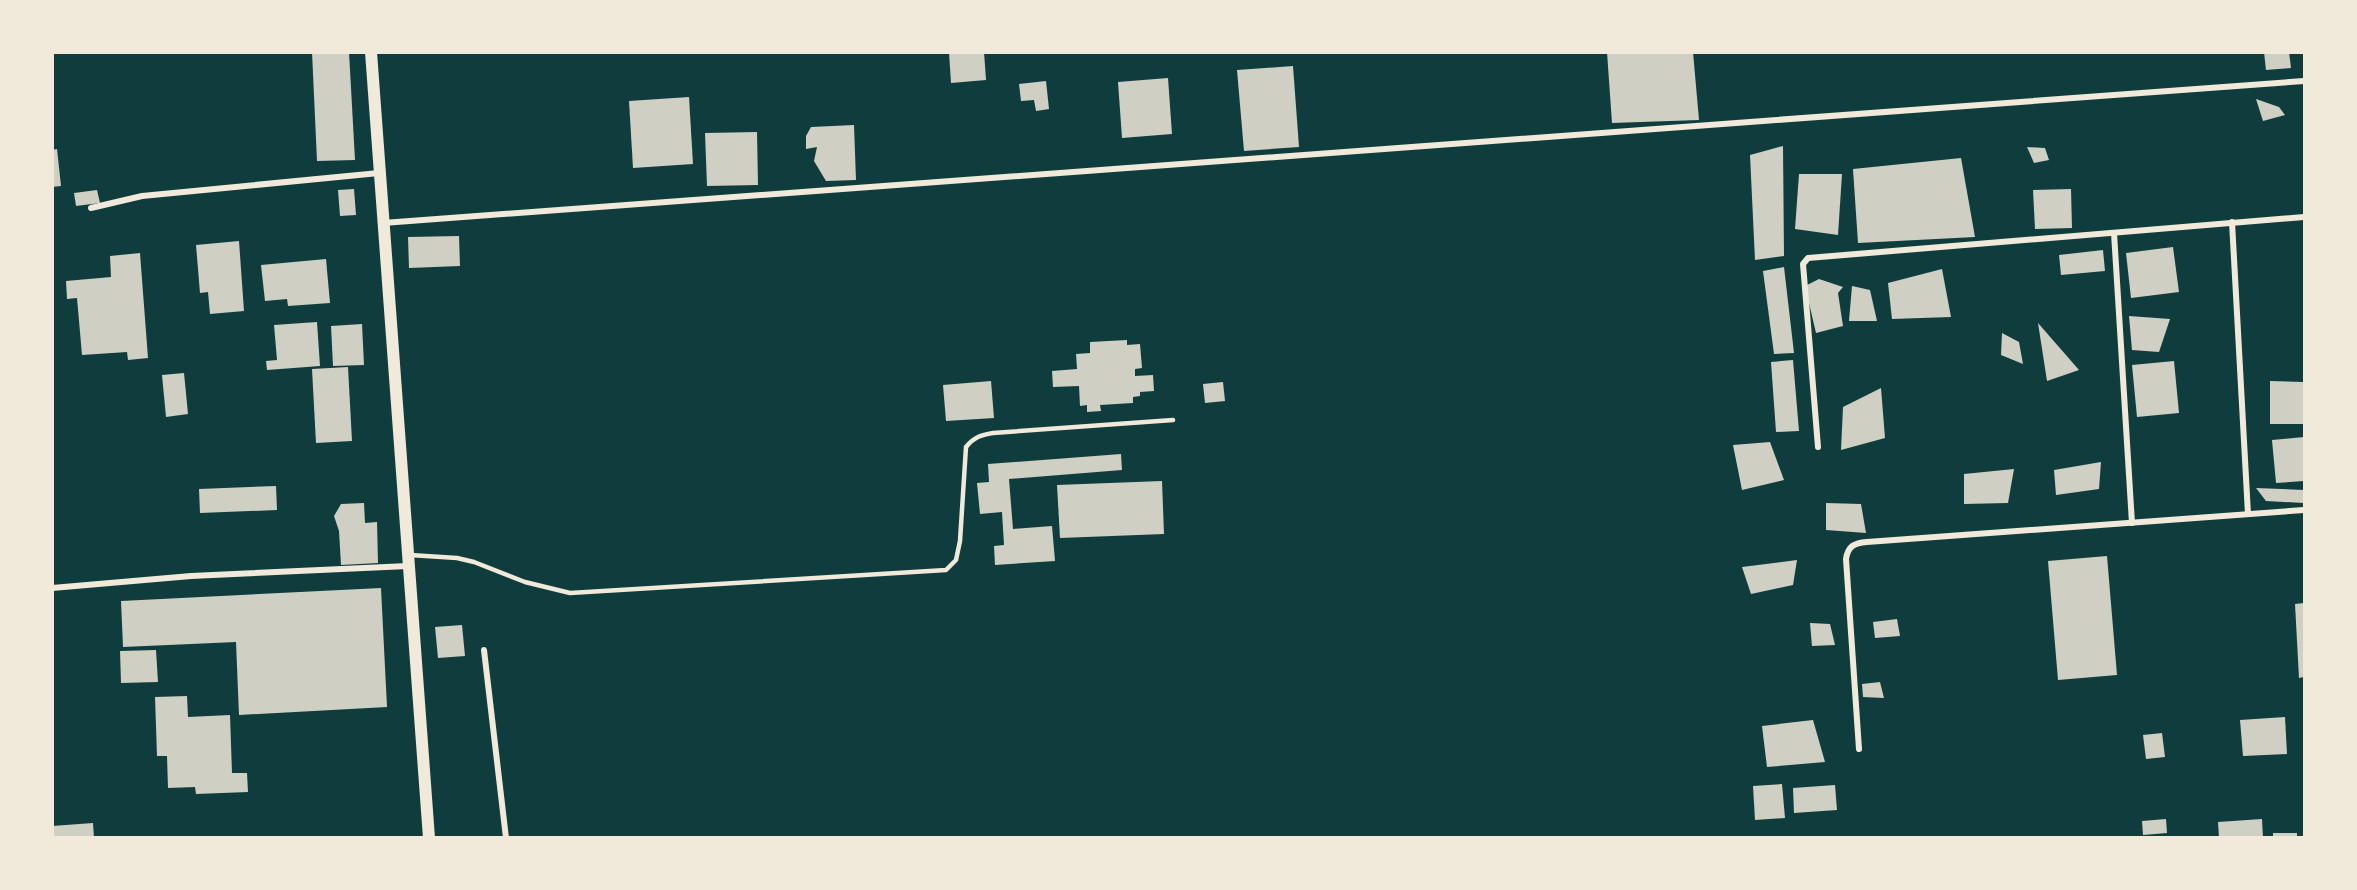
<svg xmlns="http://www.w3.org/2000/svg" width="2357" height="890" font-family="Arial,sans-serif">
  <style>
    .building { fill: #cfcfc3 }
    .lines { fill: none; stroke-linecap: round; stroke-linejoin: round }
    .service { stroke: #f1e9da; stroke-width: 4.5 }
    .minor { stroke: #f1e9da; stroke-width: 6 }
    .secondary { stroke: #f1e9da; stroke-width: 12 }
  </style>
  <rect width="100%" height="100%" fill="#0f3d3e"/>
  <g class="building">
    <polygon points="312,52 349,52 355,160 317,161"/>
    <polygon points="949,52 984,52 986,80 951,83"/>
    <polygon points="1607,52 1693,52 1699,120 1612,123"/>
    <polygon points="2264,52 2289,52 2291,68 2266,70"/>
    <polygon points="1293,66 1299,147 1244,151 1237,70"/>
    <polygon points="1168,78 1172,134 1122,138 1118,82"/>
    <polygon points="1046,81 1049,109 1036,111 1034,100 1021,101 1019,84"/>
    <polygon points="689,97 693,164 633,168 629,101"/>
    <polygon points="2256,99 2279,107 2285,115 2263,121"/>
    <polygon points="854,125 856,180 826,181 814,161 817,147 806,149 806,136 811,127"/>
    <polygon points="757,132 758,185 707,186 705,133"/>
    <polygon points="1783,146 1784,256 1755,260 1750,155"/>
    <polygon points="2027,147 2045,148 2049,160 2034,163"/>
    <polygon points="57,149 61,186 52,187 52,150"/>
    <polygon points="1961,158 1975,237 1858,243 1853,169"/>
    <polygon points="1799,174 1842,174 1838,235 1795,229"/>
    <polygon points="354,189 356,215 340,216 338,190"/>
    <polygon points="2071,189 2072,228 2035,229 2033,190"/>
    <polygon points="97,190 100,203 76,206 74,193"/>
    <polygon points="459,236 460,266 409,268 408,237"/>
    <polygon points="239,241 244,311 210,314 208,292 200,293 196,245"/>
    <polygon points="2173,247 2179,292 2131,298 2126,253"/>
    <polygon points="2103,250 2105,271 2061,275 2059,255"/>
    <polygon points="140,253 148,358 128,360 127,352 82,355 77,298 67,299 66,281 111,277 110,256"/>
    <polygon points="326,259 330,303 288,306 287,299 265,301 261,265"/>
    <polygon points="1784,267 1794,353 1774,354 1763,271"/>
    <polygon points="1942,269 1951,317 1892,319 1888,283"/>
    <polygon points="1819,279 1843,287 1838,293 1843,326 1816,333 1805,286"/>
    <polygon points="1852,286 1870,290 1877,321 1849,321"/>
    <polygon points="2129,316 2170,319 2159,352 2132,350"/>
    <polygon points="317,322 320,366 267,370 266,361 277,360 274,325"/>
    <polygon points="2038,323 2079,370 2047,381"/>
    <polygon points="362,324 364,365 333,366 331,326"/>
    <polygon points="2002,333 2019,342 2023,364 2001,355"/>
    <polygon points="1127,340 1127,345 1140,344 1142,368 1135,369 1135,376 1153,375 1154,391 1140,392 1140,396 1133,397 1133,403 1100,405 1101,411 1087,412 1087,405 1080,406 1079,386 1053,387 1052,371 1077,369 1076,354 1090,353 1090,342"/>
    <polygon points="1793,360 1799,431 1776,432 1771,362"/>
    <polygon points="2174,361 2179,413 2137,417 2132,365"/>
    <polygon points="348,367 352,441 316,443 312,369"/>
    <polygon points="184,373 188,414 166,417 162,375"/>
    <polygon points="991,381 994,418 946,421 943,385"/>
    <polygon points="2270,381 2303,382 2303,424 2270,424"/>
    <polygon points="1223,382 1225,401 1205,403 1203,384"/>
    <polygon points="1881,388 1885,438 1841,450 1843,407"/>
    <polygon points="2304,437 2304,481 2276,483 2272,440"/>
    <polygon points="1770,442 1784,480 1742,490 1733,445"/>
    <polygon points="1121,454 1122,470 1009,479 1013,529 1052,526 1055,561 995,565 994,546 1004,545 1002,512 980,514 977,483 989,482 988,464"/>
    <polygon points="2101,462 2099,489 2056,495 2054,470"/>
    <polygon points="2014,469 2008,503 1964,504 1964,474"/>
    <polygon points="1162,481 1164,534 1060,538 1057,485"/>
    <polygon points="276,486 277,510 200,513 199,489"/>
    <polygon points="2256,488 2304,490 2304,503 2266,501"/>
    <polygon points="364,503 365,523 377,522 378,563 341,565 339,531 334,516 341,504"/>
    <polygon points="1826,503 1861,504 1866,533 1826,530"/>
    <polygon points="2107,556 2117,675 2058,680 2048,561"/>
    <polygon points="1797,560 1793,585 1751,594 1742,567"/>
    <polygon points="381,588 387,707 239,715 236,642 123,647 121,601"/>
    <polygon points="2304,603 2304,677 2299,678 2295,604"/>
    <polygon points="1897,619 1900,636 1875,638 1873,622"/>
    <polygon points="1810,623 1830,624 1835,645 1812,646"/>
    <polygon points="462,625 465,656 438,658 435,627"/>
    <polygon points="156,650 158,682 121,683 120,651"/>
    <polygon points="1880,682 1884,698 1863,697 1862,684"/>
    <polygon points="187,696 188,717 230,715 232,773 247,773 248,792 196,794 195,787 168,788 167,756 157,756 155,697"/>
    <polygon points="2285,717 2287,754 2243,756 2240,720"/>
    <polygon points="1813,720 1825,762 1767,767 1762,726"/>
    <polygon points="2162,733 2165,757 2146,759 2143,735"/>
    <polygon points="1782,784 1785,818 1755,820 1753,786"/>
    <polygon points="1835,785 1837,810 1794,813 1793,788"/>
    <polygon points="2166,819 2167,833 2143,835 2142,821"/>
    <polygon points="2262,819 2263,838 2219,838 2218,822"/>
    <polygon points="93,823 94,838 52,838 52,826"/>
    <rect x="2273" y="833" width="24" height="5"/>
  </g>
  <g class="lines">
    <path class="service" d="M410,555l47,3 17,4 51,20 45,11 376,-23 10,-10 4,-19 6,-94c8,-10 15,-12 27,-14l180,-13"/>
    <g class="minor">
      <polyline points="91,208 142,196 379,173"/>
      <polyline points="2232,222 2248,514"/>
      <polyline points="383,223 2304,81"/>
      <polyline points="2114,233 2132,523"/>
      <polyline points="1818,447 1803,264 1808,258 2304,217"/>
      <polyline points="52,588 191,576 408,566"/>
      <polyline points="484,650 506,838"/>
      <path d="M1859,749l-13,-190c2,-13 8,-16 21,-17l437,-32"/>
    </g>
    <polyline class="secondary" points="371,52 429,838"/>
  </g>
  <rect width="2357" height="890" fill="none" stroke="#f1e9da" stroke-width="108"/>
</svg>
